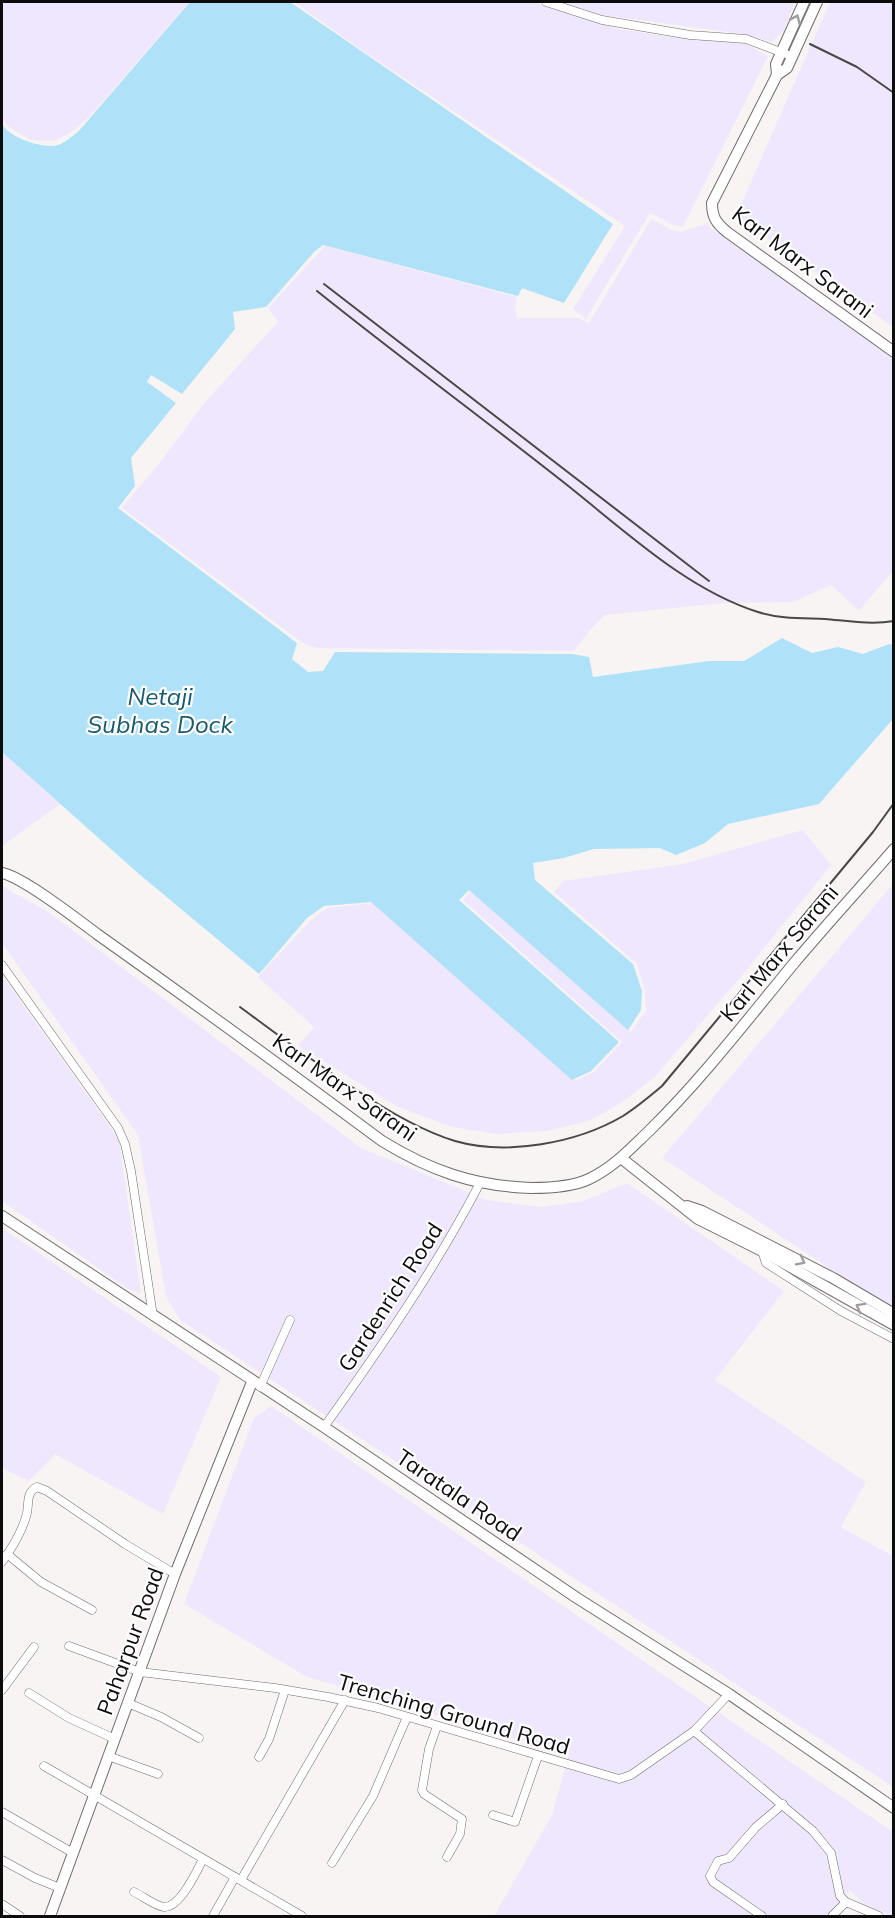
<svg xmlns="http://www.w3.org/2000/svg" width="895" height="1918" font-family="Mulish,sans-serif">
  <style>
    .industrial { fill: #efe7fd }
    .water { fill: #afe2f9 }
    .lines { fill: none; stroke-linecap: round; stroke-linejoin: round }
    .street-casing { stroke: #706d6c; stroke-width: 9 }
    .secondary-casing { stroke: #706d6c; stroke-width: 12 }
    .street { stroke: #fff; stroke-width: 8 }
    .secondary { stroke: #fff; stroke-width: 10 }
    .rail { stroke: #4a4847; stroke-width: 2 }
    .oneway { stroke: #9e9e9e }
    .labels { text-anchor: middle; stroke-width: 4.5; stroke-linejoin: round; paint-order: stroke }
    .street-label { font-size: 22px; fill: #0d0c0c; stroke: #fff }
    .water-label { font-size: 24px; font-style: italic; fill: #195970; stroke: #fff }
  </style>
  <rect width="100%" height="100%" fill="#f8f4f3"/>
  <g class="industrial">
    <polygon points="2,2 189,2 90,116 70,133 54,141 30,140 8,126 2,119"/>
    <polygon points="294,2 537,2 546,7 618,29 678,38 742,42 768,56 683,227 673,225 650,213 586,319 573,309 625,226 356,46"/>
    <polygon points="560,2 795,2 783,32 771,42 743,34 602,15"/>
    <polygon points="830,2 893,2 893,327 736,216"/>
    <polygon points="651,219 672,230 681,232 708,223 710,228 893,345 893,571 859,611 831,585 793,602 723,603 605,615 589,631 574,651 318,648 309,646 300,641 122,508 161,461 205,402 278,322 268,308 325,246 517,297 515,308 517,318 578,318 589,323"/>
    <polygon points="2,752 60,804 2,846"/>
    <polygon points="803,830 831,865 749,967 655,1077 618,1105 588,1121 547,1131 496,1134 452,1127 398,1107 298,1046 314,1027 258,977 310,921 327,908 374,903 575,1081 594,1072 622,1042 463,900 471,891 631,1032 646,1011 645,991 637,964 554,892 563,881 683,864"/>
    <polygon points="893,884 893,1310 662,1158"/>
    <polygon points="2,886 50,913 361,1148 487,1200 542,1207 583,1201 627,1183 784,1291 715,1380 866,1482 841,1527 893,1556 893,1787 180,1320 166,1297 138,1135 2,943"/>
    <polygon points="2,975 119,1140 141,1294 128,1289 2,1201"/>
    <polygon points="2,1228 221,1377 163,1514 55,1454 29,1481 2,1468"/>
    <polygon points="271,1406 893,1832 893,1916 865,1905 850,1890 830,1916 494,1916 552,1815 569,1754 307,1677 184,1604 254,1418"/>
  </g>
  <path class="water" d="M190,2h100l323,222 -49,79 -42,-15 -4,8 -195,-51 -9,7 -48,55 -33,5 2,17 -53,65 -31,-19 -4,7 29,21 -45,55 4,28 -17,22 179,135 -5,16 16,13 15,-1 12,-19 237,2 17,3 4,20 116,-16h35l38,-23 30,15 26,-6 25,7 26,-10 4,1v74l-74,85 -91,20 -23,19 -29,12 -16,-7 -66,1 -30,9 -31,5 2,17 98,84 9,27 -1,19 -13,20 -159,-140 -10,10 160,142 -28,29 -19,9 -201,-178 -47,4 -17,12 -48,56 -120,-100 -137,-122v-628c8,14 40,25 56,21 7,-2 15,-10 20,-13z"/>
  <g class="lines">
    <g class="street-casing">
      <g id="street">
        <polyline points="546,2 602,20 690,35 746,39 786,54"/>
        <polyline points="2,965 118,1128 125,1144 131,1171 153,1316"/>
        <polyline points="762,1251 766,1263 841,1311 894,1339"/>
        <polyline points="260,1387 290,1320"/>
        <path d="M324,1427c56,-78 111,-158 156,-244"/>
        <polyline points="7,1554 41,1582 92,1610"/>
        <path d="M2,1562c10,-14 21,-32 25,-49 2,-10 -1,-21 10,-26l10,4 78,53 50,30"/>
        <polyline points="69,1646 140,1672 275,1688 328,1697 378,1708 619,1779 631,1775 694,1731 729,1694"/>
        <polyline points="2,1690 34,1647"/>
        <polyline points="29,1693 69,1718 115,1739"/>
        <polyline points="128,1703 161,1717 199,1738"/>
        <polyline points="437,1726 429,1749 422,1790 424,1794 462,1819 460,1834 447,1857"/>
        <polyline points="694,1731 813,1831 831,1853 840,1896 846,1902 879,1916"/>
        <polyline points="108,1756 158,1774"/>
        <polyline points="259,1757 269,1739 285,1690"/>
        <polyline points="44,1766 302,1916"/>
        <polyline points="2,1812 73,1853"/>
        <polyline points="493,1815 515,1822 538,1756"/>
        <polyline points="2,1860 35,1878 60,1888"/>
        <polyline points="332,1863 373,1796 407,1717"/>
        <polyline points="241,1880 345,1700"/>
        <path d="M134,1892c9,4 21,14 30,15 16,1 33,-36 39,-48"/>
        <polyline points="2,1904 20,1916"/>
        <polyline points="213,1916 235,1877"/>
        <polyline points="762,1916 713,1882 710,1876 718,1861 729,1858 756,1827 783,1804"/>
        <polyline points="832,1916 846,1902"/>
      </g>
    </g>
    <g class="secondary-casing">
      <g id="secondary">
        <path d="M817,2l-30,66 -10,7 -65,128c0,14 4,20 15,29l167,120"/>
        <polyline points="777,75 776,64 804,2"/>
        <path d="M2,873c21,4 75,46 95,61 96,68 191,137 285,207 49,30 92,45 149,47 19,0 41,-1 58,-9 24,-11 42,-31 60,-48 53,-52 98,-111 146,-169 32,-38 66,-75 99,-113"/>
        <polyline points="621,1158 698,1219 762,1251 894,1325"/>
        <polyline points="687,1206 702,1211 833,1278 894,1314"/>
        <polyline points="2,1216 324,1427 577,1598 729,1694 894,1808"/>
        <polyline points="50,1916 175,1574 252,1382"/>
      </g>
    </g>
    <use href="#street" class="street"/>
    <use href="#secondary" class="secondary"/>
    <g class="rail">
      <polyline points="810,44 857,67 894,93"/>
      <polyline points="324,284 709,581"/>
      <path d="M317,291c81,65 164,126 245,190 60,47 123,108 196,131 22,7 45,6 67,7 23,2 46,6 69,2"/>
      <path d="M240,1007c38,28 75,56 115,82 31,21 64,41 100,52 52,15 122,2 168,-25 14,-9 26,-19 39,-30l211,-254 21,-29"/>
    </g>
  </g>
  <defs><path id="oneway-chevron" d="M-2-3.5L2.5 0L-2 3.5" fill="none" stroke-width="1.6" stroke-linecap="round" stroke-linejoin="round" transform="scale(1.5)"/></defs>
  <g class="oneway">
    <use href="#oneway-chevron" transform="translate(796 19) rotate(-66)"/>
    <use href="#oneway-chevron" transform="translate(801 1261) rotate(27)"/>
    <use href="#oneway-chevron" transform="translate(860 1307) rotate(-151)"/>
  </g>
  <g class="labels">
    <g class="street-label">
      <text transform="translate(803 262) rotate(37)" y="8">Karl Marx Sarani</text>
      <text transform="translate(779 953) rotate(-50)" y="8">Karl Marx Sarani</text>
      <text transform="translate(345 1087) rotate(35)" y="8">Karl Marx Sarani</text>
      <text transform="translate(390 1297) rotate(-57)" y="8">Gardenrich Road</text>
      <text transform="translate(459 1495) rotate(34)" y="8">Taratala Road</text>
      <text transform="translate(130 1641) rotate(-70)" y="8">Paharpur Road</text>
      <text transform="translate(454 1714) rotate(16)" y="8">Trenching Ground Road</text>
    </g>
    <g class="water-label">
      <text x="160" y="705">Netaji<tspan x="160" dy="28">Subhas Dock</tspan></text>
    </g>
  </g>
  <rect width="895" height="1918" fill="none" stroke="#0d0c0c" stroke-width="6"/>
</svg>
